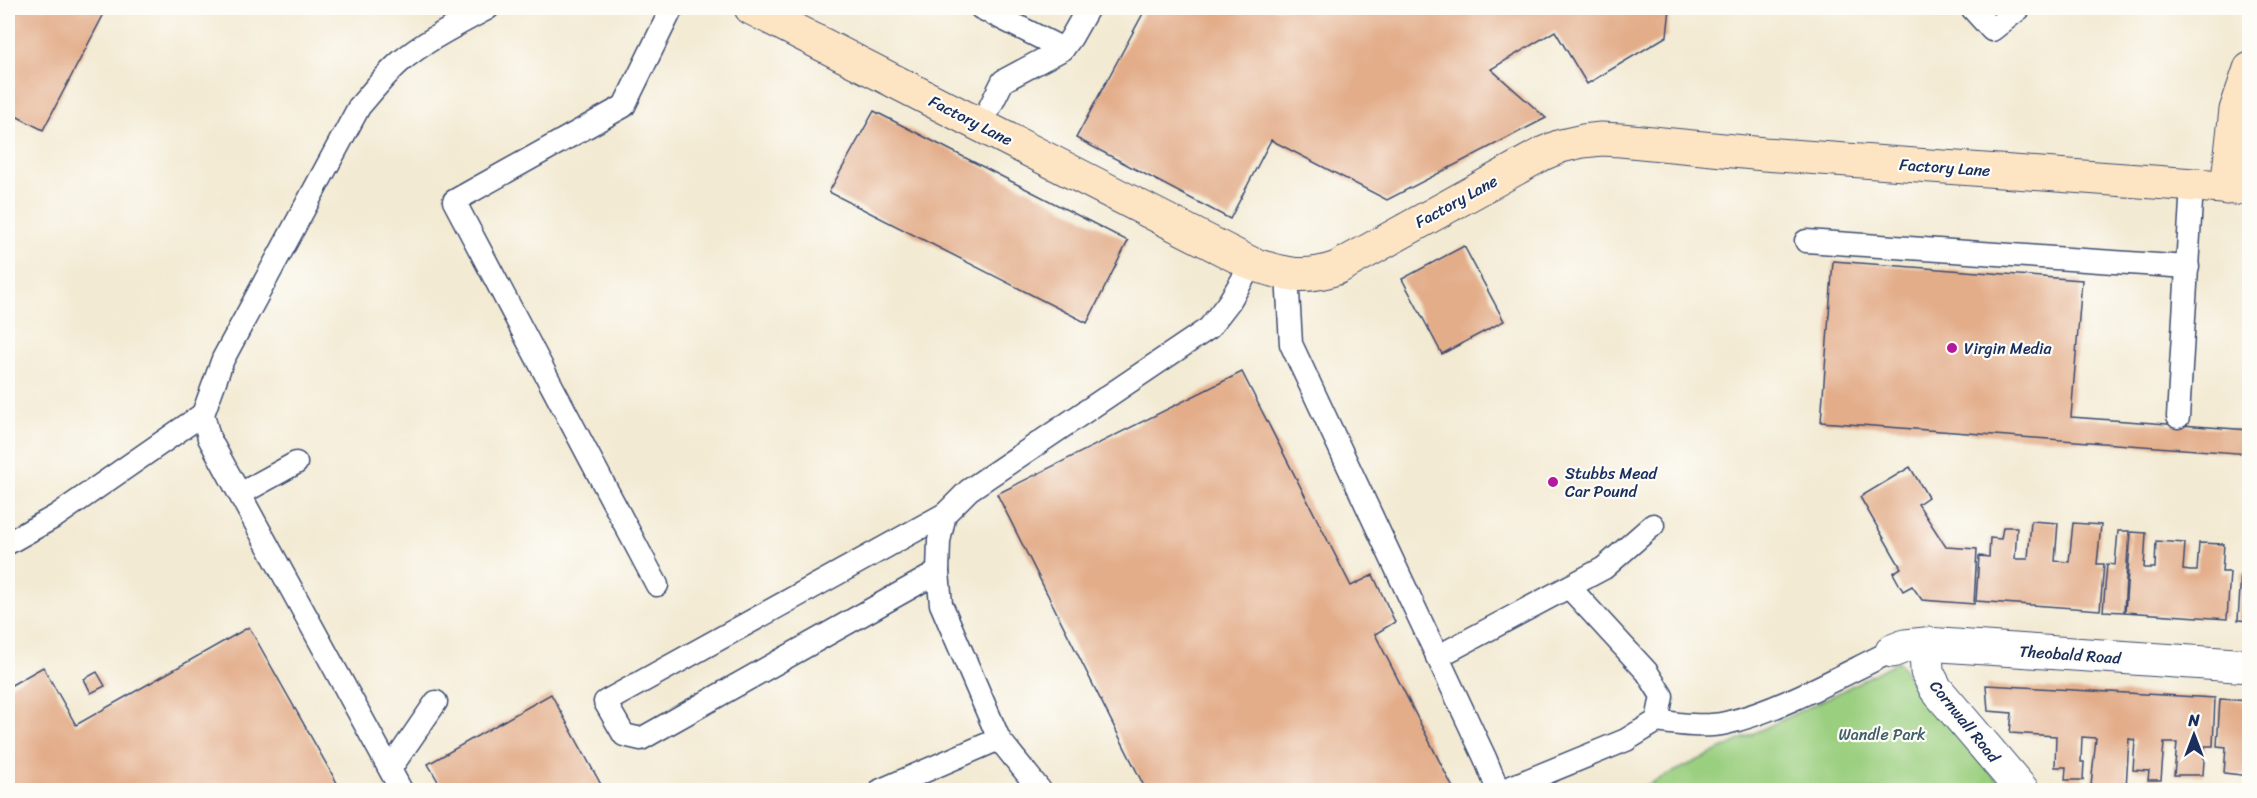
<svg xmlns="http://www.w3.org/2000/svg" width="2257" height="798" font-family="Sriracha,sans-serif">
  <style>
    .green { fill: #9bcf80; stroke: #5b7f6f; stroke-width: 1.5 }
    .building { fill: #e3ad8a }
    .lines { fill: none; stroke-linecap: round; stroke-linejoin: round }
    .lane-casing { stroke: #3b4b70; stroke-width: 25 }
    .street-casing { stroke: #3b4b70; stroke-width: 35 }
    .secondary-casing { stroke: #3b4b70; stroke-width: 35 }
    .lane { stroke: #fff; stroke-width: 22 }
    .street { stroke: #fff; stroke-width: 33 }
    .secondary { stroke: #fde5c4; stroke-width: 33 }
    .poi-dot { fill: #b5179e; stroke: #fdfcf7; stroke-width: 2 }
    .labels { text-anchor: middle; stroke-width: 4.5; stroke-linejoin: round; paint-order: stroke }
    .street-label { font-size: 16px; fill: #1b2f5e; stroke: #fdfcf7 }
    .poi-label { font-size: 16px; fill: #1b2f5e; stroke: #fdfcf7; text-anchor: start }
    .park-label { font-size: 16px; fill: #415f68; stroke: #fdfcf7 }
  </style>
  <rect width="100%" height="100%" fill="#fdfcf7"/>
  <filter id="ink" filterUnits="userSpaceOnUse"><feTurbulence type="fractalNoise" baseFrequency=".0167" numOctaves="2"/><feDisplacementMap in="SourceGraphic" scale="12" xChannelSelector="R" yChannelSelector="G"/><feConvolveMatrix kernelMatrix="1 2 1 2 8 2 1 2 1" color-interpolation-filters="sRGB"/></filter>
  <filter id="wash" filterUnits="userSpaceOnUse"><feTurbulence type="fractalNoise" baseFrequency=".008" numOctaves="4" result="noise"/><feDisplacementMap in="SourceGraphic" scale="24" xChannelSelector="R" yChannelSelector="G"/><feGaussianBlur stdDeviation="1.35" result="paint"/><feColorMatrix in="noise" values="0 0 0 0 0 0 0 0 0 0 0 0 0 0 0 0 0 1.4 0 .05"/><feComposite in="paint" operator="in"/></filter>
  <g filter="url(#wash)">
    <rect width="100%" height="100%" fill="#f3ead3"/>
    <polygon class="green" points="1898,661 1924,697 2006,790 1636,790 1842,691"/>
    <g id="blocks">
      <g class="building">
        <polygon points="8,8 107,8 43,130 8,112"/>
        <polygon points="1146,8 1670,8 1667,36 1587,84 1555,31 1491,69 1546,118 1387,200 1271,140 1230,219 1076,138"/>
        <polygon points="874,111 1128,241 1087,323 829,192"/>
        <polygon points="1464,246 1504,321 1442,354 1402,279"/>
        <polygon points="1833,261 2082,280 2071,417 2250,430 2250,454 1821,422"/>
        <polygon points="1242,372 1351,586 1373,575 1395,622 1375,634 1454,790 1146,790 997,494"/>
        <polygon points="1910,467 1928,497 1918,504 1946,547 1977,549 1974,604 1922,600 1912,586 1903,591 1893,573 1901,568 1860,497"/>
        <polygon points="2031,521 2058,523 2055,561 2069,562 2073,523 2101,525 2097,564 2104,564 2100,610 1976,601 1979,556 1989,557 1990,538 2001,539 2003,527 2017,527 2015,559 2028,559"/>
        <polygon points="2118,531 2129,531 2124,612 2103,611 2107,564 2115,565"/>
        <polygon points="2131,532 2146,533 2144,568 2155,568 2156,541 2185,543 2183,570 2190,571 2197,571 2199,543 2224,544 2222,572 2230,572 2227,619 2125,612"/>
        <polygon points="2241,573 2250,574 2250,621 2238,620"/>
        <polygon points="249,627 341,790 8,790 8,687 43,667 76,725"/>
        <polygon points="97,672 105,686 91,693 84,679"/>
        <polygon points="1986,685 2215,698 2213,746 2205,746 2203,775 2174,775 2177,743 2164,743 2161,780 2148,780 2149,771 2133,770 2135,740 2129,739 2126,788 2091,785 2096,738 2082,737 2081,762 2084,762 2083,780 2065,780 2066,767 2055,767 2056,736 2010,733 2012,713 1988,711"/>
        <polygon points="551,694 604,790 443,790 428,764"/>
        <polygon points="2220,699 2250,701 2250,776 2224,773 2226,747 2217,746"/>
      </g>
    </g>
  </g>
  <g filter="url(#ink)">
    <use href="#blocks" fill-opacity="0" stroke="#3b4b70" stroke-width="1.5"/>
    <g class="lines">
      <g class="lane-casing">
        <g id="lane">
          <polyline points="981,8 1063,49"/>
          <polyline points="1972,8 1992,30 2020,8"/>
          <polyline points="981,125 1003,81 1063,49 1071,38 1088,8"/>
          <polyline points="1806,241 2188,267"/>
          <polyline points="1287,275 1291,344 1485,758 1498,790"/>
          <polyline points="2178,417 2192,185"/>
          <polyline points="240,494 296,463"/>
          <polyline points="8,543 56,516 203,414"/>
          <polyline points="938,572 641,739 624,735 605,702 945,514"/>
          <polyline points="657,585 454,201 624,106 672,8"/>
          <polyline points="1437,657 1604,568 1653,525"/>
          <path d="M1657,721c21,3 47,7 69,2 53,-12 116,-48 166,-72"/>
          <polyline points="390,769 436,702"/>
          <path d="M401,790l-192,-352 -6,-24 20,-55 136,-252c13,-15 26,-32 41,-45 26,-22 59,-38 88,-54"/>
          <polyline points="881,790 999,739"/>
          <polyline points="1040,790 999,739 941,604 938,572 939,541 945,514 969,490 1209,328 1229,302 1252,264"/>
          <polyline points="1504,790 1626,740 1657,721 1662,696 1647,672 1569,587"/>
        </g>
      </g>
      <g class="street-casing">
        <g id="street">
          <polyline points="1926,644 1927,672 1936,689 2022,790"/>
          <polyline points="1892,651 1905,646 1926,644 2250,666"/>
        </g>
      </g>
      <g class="secondary-casing">
        <g id="secondary">
          <path d="M751,8l501,256c33,10 51,16 85,4l205,-114 19,-8 22,-5 18,-2 20,1 143,14 486,35"/>
          <polyline points="2227,188 2236,110 2250,69"/>
        </g>
      </g>
      <use href="#lane" class="lane"/>
      <use href="#street" class="street"/>
      <use href="#secondary" class="secondary"/>
    </g>
  </g>
  <g class="poi-dot">
    <circle cx="1952" cy="348" r="6"/>
    <circle cx="1553" cy="482" r="6"/>
  </g>
  <g class="labels">
    <g class="street-label">
      <text transform="translate(971 120) rotate(27)" y="6">Factory Lane</text>
      <text transform="translate(1945 167) rotate(4)" y="6">Factory Lane</text>
      <text transform="translate(1456 201) rotate(-29)" y="6">Factory Lane</text>
      <text transform="translate(2070 654) rotate(4)" y="6">Theobald Road</text>
      <text transform="translate(1965 721) rotate(51)" y="6">Cornwall Road</text>
    </g>
    <g class="poi-label">
      <text x="1964" y="354">Virgin Media</text>
      <text x="1565" y="479">Stubbs Mead<tspan x="1565" dy="18">Car Pound</tspan></text>
    </g>
    <g class="park-label">
      <text x="1882" y="740">Wandle Park</text>
    </g>
  </g>
  <rect width="2257" height="798" fill="none" stroke="#fdfcf7" stroke-width="30"/>
  <g transform="translate(2194 735)" stroke="#fdfcf7" stroke-width="4.5" paint-order="stroke">
  <path d="M0-4.5L10 22L0 15L-10 22Z" fill="#1b2f5e"/>
  <text y="-9" font-size="16" font-weight="bold" text-anchor="middle" fill="#1b2f5e">N</text>
  </g>
</svg>
